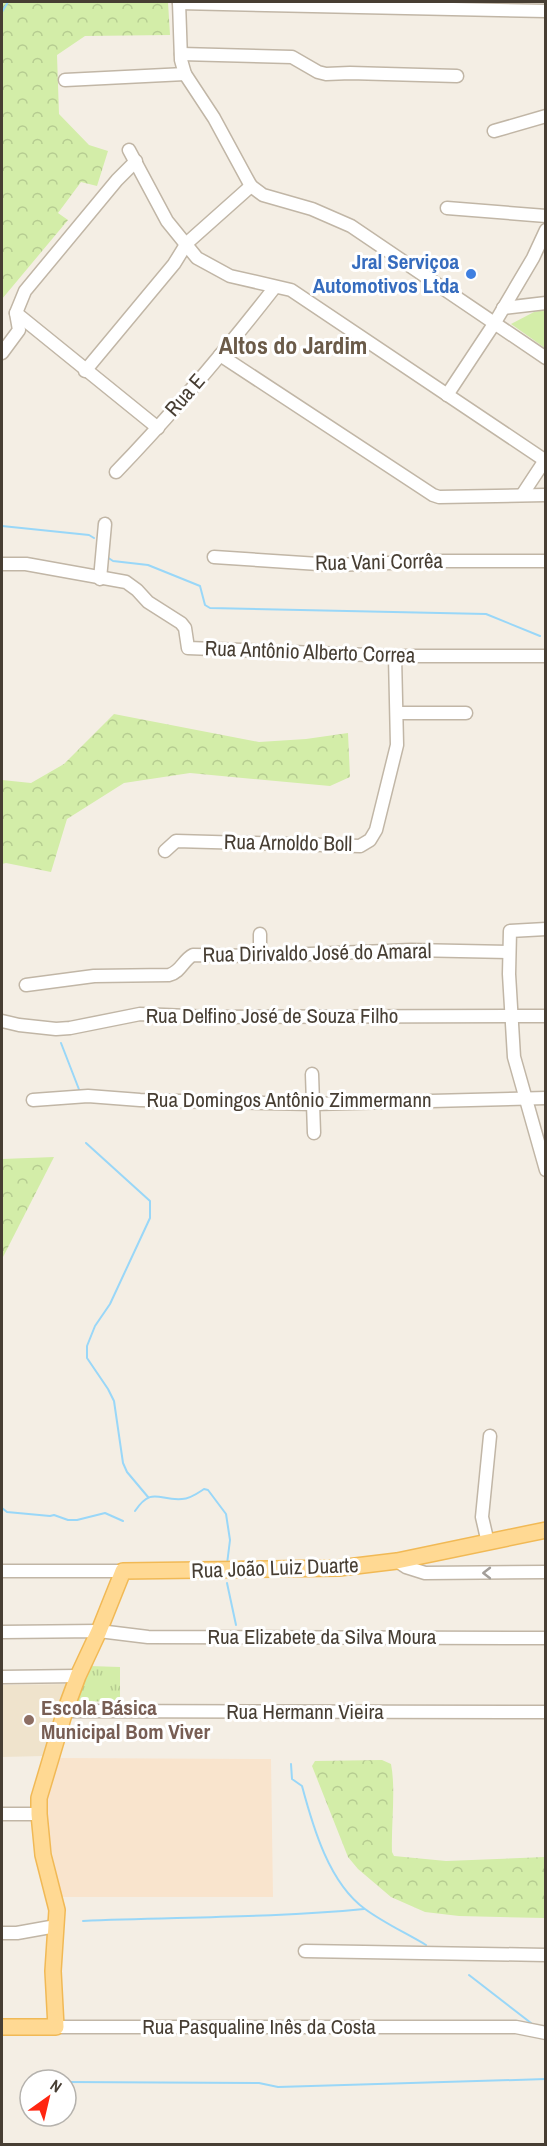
<svg xmlns="http://www.w3.org/2000/svg" width="547" height="2146" font-family="'Archivo Narrow',sans-serif">
  <style>
    .commercial { fill: #f9e4cd }
    .education { fill: #efe3cc }
    .green { fill: #d3eda8 }
    .forest { fill: url(#forest-crowns) }
    .park { fill: url(#park-tufts) }
    .lines { fill: none; stroke-linecap: round; stroke-linejoin: round }
    .stream { stroke: #99d7f8; stroke-width: 2 }
    .minor-casing { stroke: #c1b6a6; stroke-width: 15 }
    .major-casing { stroke: #f1b955; stroke-width: 18 }
    .minor { stroke: #fff; stroke-width: 12 }
    .major { stroke: #ffd993; stroke-width: 15 }
    .oneway { stroke: #a39e99 }
    .shop-dot { fill: #3f7fe0; stroke: #fff; stroke-width: 2 }
    .education-dot { fill: #8d6e63; stroke: #fff; stroke-width: 2 }
    .labels { text-anchor: middle; stroke-width: 6; stroke-linejoin: round; paint-order: stroke }
    .shop-label { font-size: 21px; font-weight: bold; fill: #366cbe; stroke: #fff; text-anchor: end }
    .street-label { font-size: 21px; fill: #473e33; stroke: #fff }
    .education-label { font-size: 21px; font-weight: bold; fill: #785e54; stroke: #fff; text-anchor: start }
    .quarter-label { font-size: 24px; font-weight: bold; fill: #6b5b49; stroke: #fff }
  </style>
  <defs>
    <pattern id="forest-crowns" width="20" height="18" patternUnits="userSpaceOnUse" patternTransform="scale(1.5)"><rect width="20" height="18" fill="#d3eda8"/><path d="M2 6a3 3 0 1 1 6 0M12 15a3 3 0 1 1 6 0" fill="none" stroke="#b6cc91"/></pattern>
    <pattern id="park-tufts" width="24" height="20" patternUnits="userSpaceOnUse" patternTransform="scale(1.5)"><rect width="24" height="20" fill="#d3eda8"/><path d="M3 7l-1-3M5 7V3M7 7l1-3M15 17l-1-3M17 17v-4M19 17l1-3" fill="none" stroke="#b6cc91"/></pattern>
  </defs>
  <rect width="100%" height="100%" fill="#f4eee4"/>
  <polygon class="commercial" points="59,1758 271,1759 273,1897 61,1897 46,1822 45,1807"/>
  <polygon class="education" points="70,1684 44,1756 2,1757 2,1685"/>
  <polygon class="green" points="545,310 546,310 545,348 511,324 534,312"/>
  <g class="forest">
    <polygon points="2,2 168,2 170,35 85,36 57,55 59,114 89,145 108,151 97,186 81,182 58,213 68,220 2,299"/>
    <polygon points="114,714 259,742 306,739 348,733 350,777 330,786 190,773 124,783 67,819 51,872 6,863 2,864 2,780 31,783 64,764"/>
    <polygon points="54,1157 2,1259 2,1159"/>
    <path d="M382,1760l9,4c5,26 0,60 1,88l2,4 52,5 99,-4v61l-86,-2 -34,-4 -34,-15 -33,-28 -10,-12 -36,-91 3,-5z"/>
  </g>
  <polygon class="park" points="89,1666 120,1667 120,1702 77,1701"/>
  <g class="lines">
    <g class="stream">
      <polyline points="2,12 8,2"/>
      <polyline points="2,526 89,535 94,538"/>
      <polyline points="107,557 113,561 148,565 200,586 205,605 210,608 486,614 540,636"/>
      <polyline points="61,1043 80,1092"/>
      <polyline points="86,1143 150,1201 150,1218 110,1304 95,1326 87,1346 87,1358 108,1389 114,1401 123,1463 127,1472 148,1497"/>
      <polyline points="2,1508 7,1512 50,1516 54,1515 68,1520 77,1520 105,1513 123,1521"/>
      <path d="M135,1511c17,-25 24,-10 47,-12 8,0 16,-6 22,-10l4,1 18,24 4,26 -3,24"/>
      <polyline points="227,1583 236,1625"/>
      <path d="M291,1764l1,15 10,7c11,41 27,97 63,123 19,14 41,24 61,36"/>
      <path d="M83,1921c93,-4 188,-3 281,-12"/>
      <polyline points="469,1975 531,2023"/>
      <polyline points="66,2082 259,2083 278,2087 546,2079"/>
    </g>
    <g class="minor-casing">
      <g id="minor">
        <polyline points="179,2 181,60 185,74 214,118 246,177 251,186 263,195 312,209 351,226 546,358"/>
        <polyline points="179,3 546,11"/>
        <polyline points="181,54 292,57 318,72 326,74 350,73 457,76"/>
        <polyline points="65,80 185,74"/>
        <polyline points="494,131 546,116"/>
        <polyline points="129,150 167,221 197,258 230,276 291,290 546,461"/>
        <polyline points="447,208 546,216"/>
        <polyline points="503,308 546,303"/>
        <polyline points="16,313 158,428"/>
        <polyline points="2,353 19,330 16,313 25,291 117,180 136,161"/>
        <polyline points="220,355 433,495 439,497 546,495"/>
        <polyline points="85,371 174,264 187,243 251,186"/>
        <polyline points="447,395 494,324 533,258 546,230"/>
        <path d="M116,472c56,-58 109,-121 159,-185"/>
        <polyline points="522,495 545,460"/>
        <polyline points="214,557 334,565 444,561 546,561"/>
        <polyline points="2,564 26,564 126,582 137,590 148,602 181,623 185,628 188,648 395,656 546,656"/>
        <polyline points="100,579 105,524"/>
        <polyline points="397,713 466,713"/>
        <polyline points="165,851 176,841 360,846 370,840 376,830 397,745 395,656"/>
        <polyline points="546,929 510,931 509,974 514,1057 546,1170"/>
        <polyline points="260,934 260,956"/>
        <path d="M26,985l68,-9 75,-1c12,-3 14,-15 24,-20l67,1 151,-6 98,2"/>
        <polyline points="2,1021 19,1025 56,1029 70,1028 140,1014 212,1017 546,1016"/>
        <polyline points="312,1074 314,1133"/>
        <polyline points="33,1100 88,1096 140,1100 313,1104 546,1098"/>
        <polyline points="488,1543 482,1517 490,1436"/>
        <polyline points="397,1561 406,1567 425,1573 546,1572"/>
        <polyline points="2,1571 123,1571"/>
        <polyline points="2,1632 99,1631 148,1637 546,1638"/>
        <polyline points="2,1677 78,1676"/>
        <polyline points="65,1711 546,1712"/>
        <polyline points="2,1814 39,1814"/>
        <polyline points="2,1933 17,1933 56,1926"/>
        <polyline points="305,1951 546,1955"/>
        <polyline points="56,2027 516,2027 546,2033"/>
      </g>
    </g>
    <g class="major-casing">
      <polyline id="major" points="2,2027 56,2027 53,1971 57,1910 43,1855 39,1814 39,1798 65,1711 78,1676 99,1631 123,1571 339,1568 397,1561 546,1530"/>
    </g>
    <use href="#minor" class="minor"/>
    <use href="#major" class="major"/>
  </g>
  <defs><path id="oneway-chevron" d="M-2-3.5L2.5 0L-2 3.5" fill="none" stroke-width="1.6" stroke-linecap="round" stroke-linejoin="round" transform="scale(1.5)"/></defs>
  <use class="oneway" href="#oneway-chevron" transform="translate(487 1573) rotate(180)"/>
  <circle class="shop-dot" cx="471" cy="274" r="6"/>
  <circle class="education-dot" cx="29" cy="1720" r="6"/>
  <g class="labels">
    <g class="shop-label">
      <text x="459" y="269">Jral Serviçoa<tspan x="459" dy="24">Automotivos Ltda</tspan></text>
    </g>
    <g class="street-label">
      <text transform="translate(185 395) rotate(-49)" y="7">Rua E</text>
      <text transform="translate(379 562) rotate(-1)" y="7">Rua Vani Corrêa</text>
      <text transform="translate(310 652) rotate(2)" y="7">Rua Antônio Alberto Correa</text>
      <text transform="translate(288 843) rotate(1)" y="7">Rua Arnoldo Boll</text>
      <text transform="translate(317 953) rotate(-1)" y="7">Rua Dirivaldo José do Amaral</text>
      <text x="272" y="1023">Rua Delfino José de Souza Filho</text>
      <text x="289" y="1107">Rua Domingos Antônio Zimmermann</text>
      <text transform="translate(275 1568) rotate(-2)" y="7">Rua João Luiz Duarte</text>
      <text x="322" y="1644">Rua Elizabete da Silva Moura</text>
      <text x="305" y="1719">Rua Hermann Vieira</text>
      <text x="259" y="2034">Rua Pasqualine Inês da Costa</text>
    </g>
    <g class="education-label">
      <text x="41" y="1715">Escola Básica<tspan x="41" dy="24">Municipal Bom Viver</tspan></text>
    </g>
    <g class="quarter-label">
      <text x="293" y="354">Altos do Jardim</text>
    </g>
  </g>
  <rect width="547" height="2146" fill="none" stroke="#473e33" stroke-width="6"/>
  <g transform="translate(48 2098) rotate(34)"><circle r="28" fill="#ffffff" stroke="#b5b2ad" stroke-width="1.5"/>
  <path d="M0-4.5L10 22L0 15L-10 22Z" fill="#ff2611"/>
  <text y="-9" font-size="16" font-weight="bold" text-anchor="middle" fill="#473e33">N</text>
  </g>
</svg>
